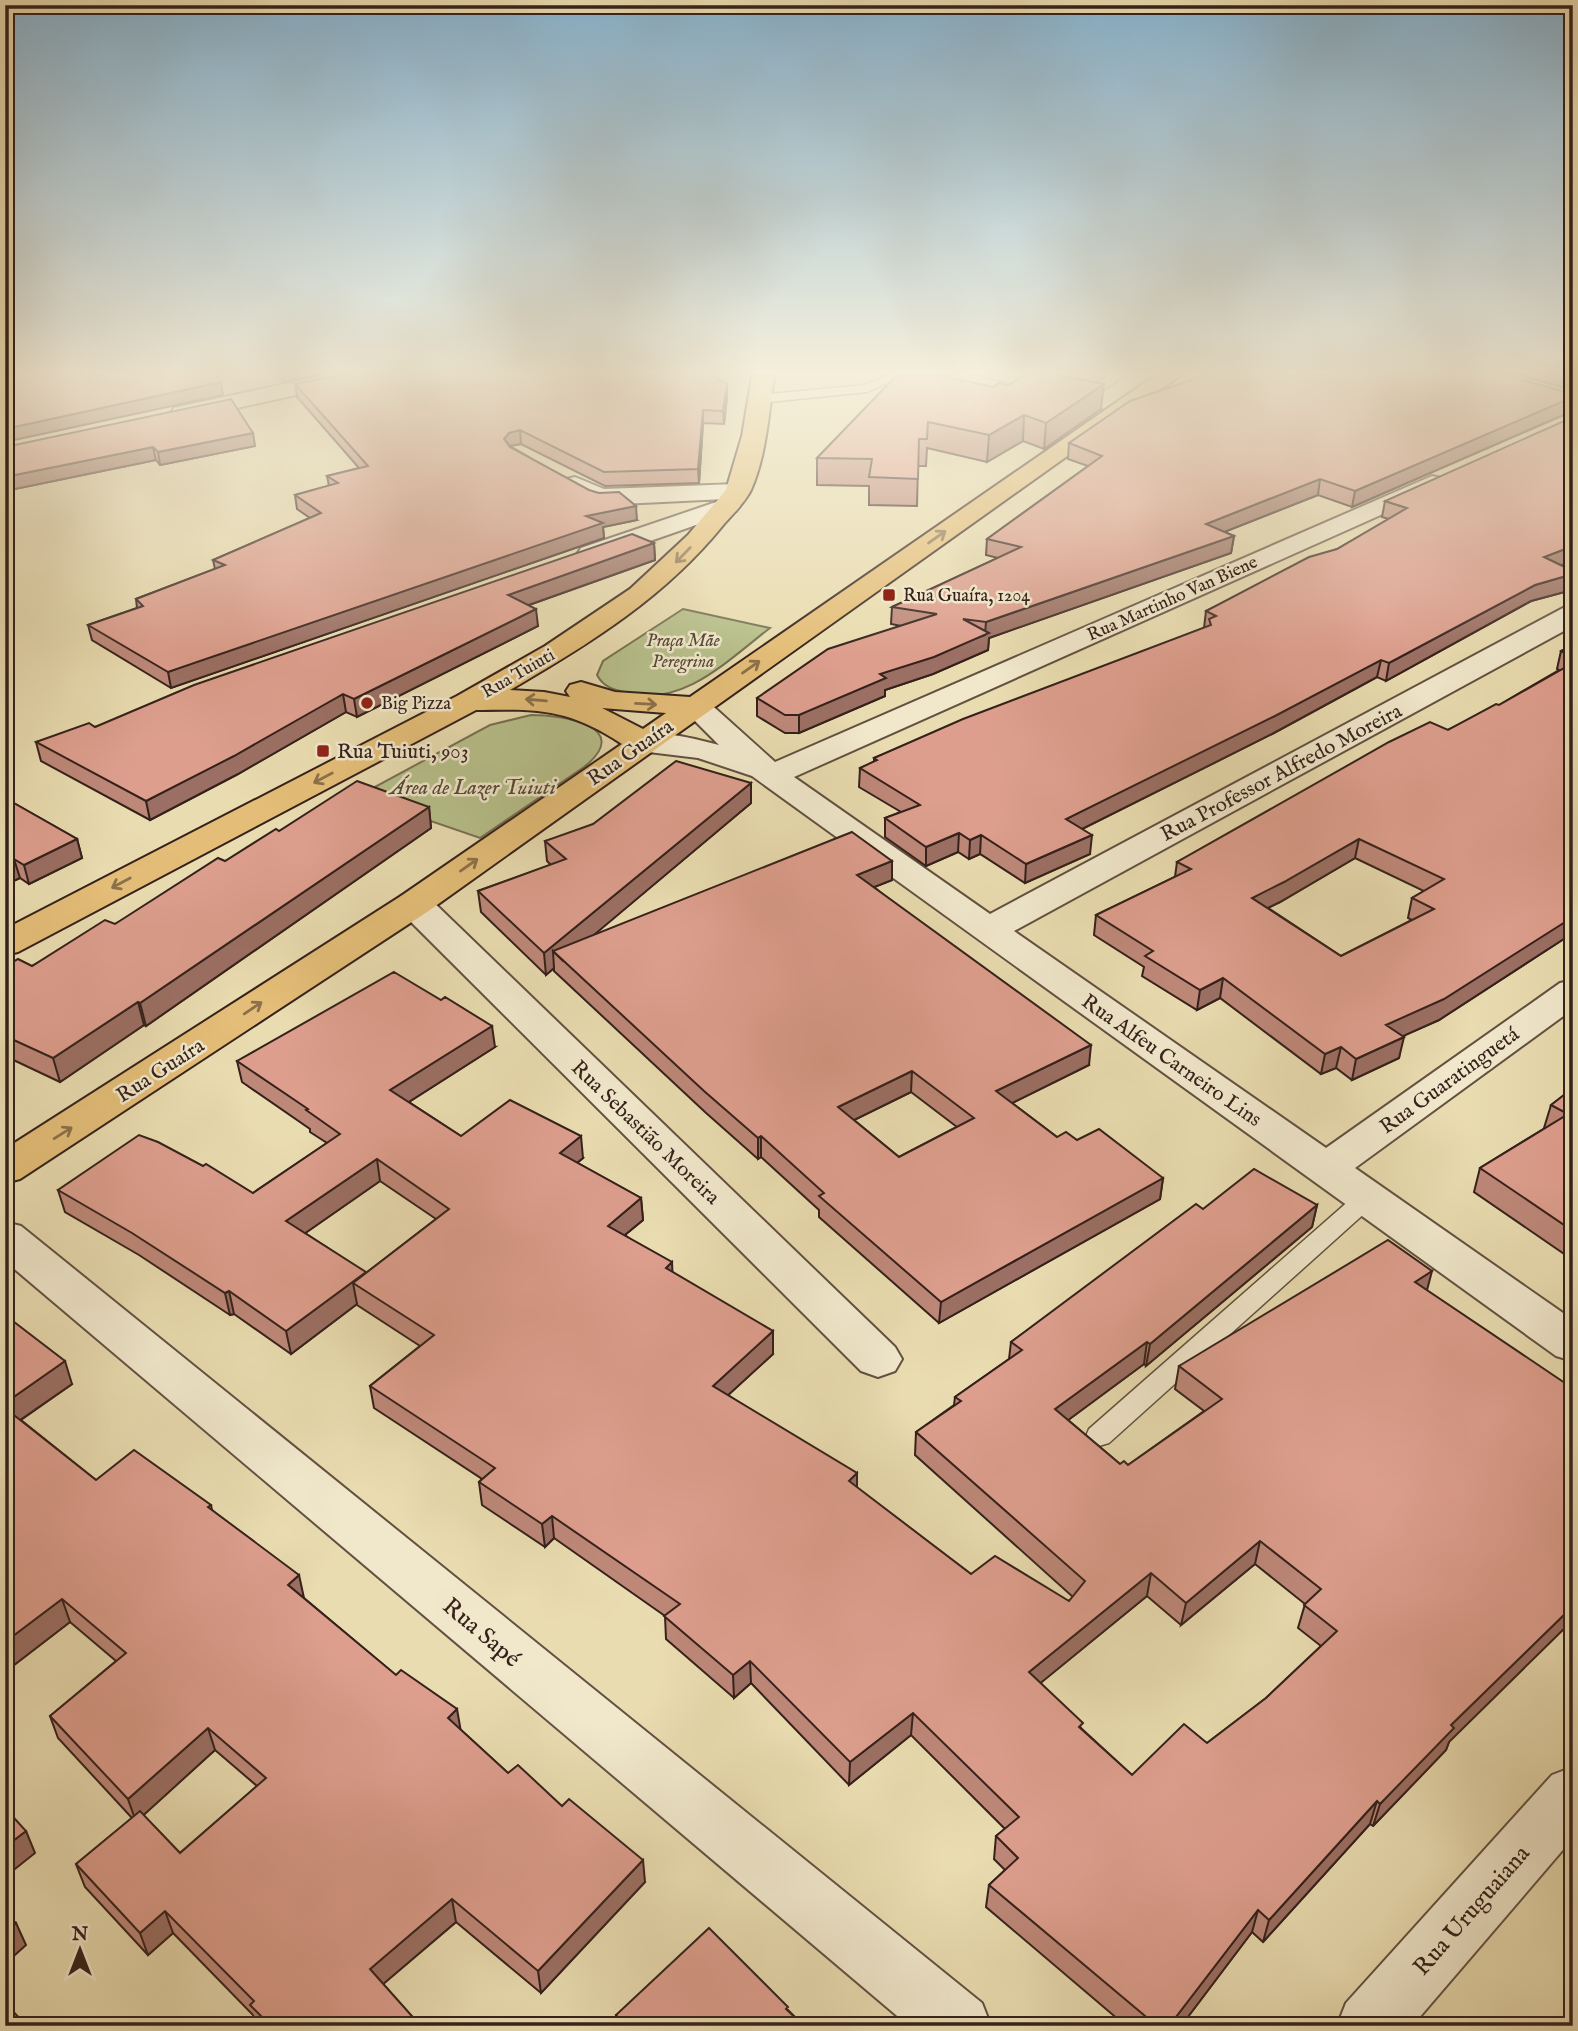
<svg xmlns="http://www.w3.org/2000/svg" width="1578" height="2031" font-family="'IM FELL English',serif">
  <style>
    .green { fill: #b7c08b; stroke: #767053; stroke-width: 2 }
    .lines { fill: none; stroke-linecap: round; stroke-linejoin: round }
    .service-casing { stroke: #625040; stroke-width: 3 }
    .minor-casing { stroke: #625040; stroke-width: 4 }
    .primary-casing { stroke: #35211b; stroke-width: 4 }
    .service { fill: #f1e8cc; fill-rule: evenodd }
    .minor { fill: #f1e8cc; fill-rule: evenodd }
    .primary { fill: #e4be78; fill-rule: evenodd }
    .wall { fill: #be8879; stroke: #35211b; stroke-width: 2; fill-rule: evenodd }
    .shaded-wall { fill: #9b6f63; stroke: #35211b; stroke-width: 2 }
    .building { fill: #dd9e8d; stroke: #35211b; stroke-width: 2; fill-rule: evenodd }
    .oneway { stroke: #8c704a }
    .poi-dot { fill: #8f2418; stroke: #f1e8cc; stroke-width: 2.5 }
    .labels { text-anchor: middle; stroke-width: 5; stroke-linejoin: round; paint-order: stroke }
    .far-poi-label { font-size: 18px; fill: #35211b; stroke: #f1e8cc; text-anchor: start }
    .far-street-label { font-size: 18px; fill: #35211b; stroke: #f1e8cc }
    .far-park-label { font-size: 18px; font-style: italic; fill: #564937; stroke: #f1e8cc }
    .poi-label { font-size: 21px; fill: #35211b; stroke: #f1e8cc; text-anchor: start }
    .street-label { font-size: 21px; fill: #35211b; stroke: #f1e8cc }
    .park-label { font-size: 21px; font-style: italic; fill: #564937; stroke: #f1e8cc }
    .near-street-label { font-size: 24px; fill: #35211b; stroke: #f1e8cc }
  </style>
  <rect width="100%" height="100%" fill="#e9dcb0"/>
  <filter id="stains"><feTurbulence type="fractalNoise" baseFrequency=".00286" numOctaves="4"/><feColorMatrix values="0 0 0 0 .2 0 0 0 0 .09 0 0 0 0 .02 0 0 0 .5 -.17"/></filter>
  <radialGradient id="worn" r=".72"><stop offset=".6" stop-color="#630" stop-opacity="0"/><stop offset="1" stop-color="#630" stop-opacity=".3"/></radialGradient>
  <g class="green">
    <path d="M683,609l87,19c-41,31 -86,79 -142,65 -13,-3 -24,-5 -31,-18l6,-14z"/>
    <path d="M531,715c31,0 104,11 53,52l-104,71 -122,-42 132,-71z"/>
  </g>
  <g class="lines">
    <g class="service-casing">
      <g id="service">
        <polygon points="901,370 916,370 867,392 760,403 754,399 760,395 865,385"/>
        <polygon points="958,370 979,370 1046,386 1040,390"/>
        <path d="M1116,370h13c-13,13 -42,35 -59,22l6,-4h13z"/>
        <polygon points="1367,1190 1375,1192 1379,1198 1375,1204 1109,1443 1099,1446 1089,1443 1086,1436 1089,1429 1359,1192"/>
      </g>
    </g>
    <g class="minor-casing">
      <g id="minor">
        <polygon points="350,370 389,370 386,375 378,377 182,420 174,418 171,413 174,408 182,406"/>
        <path d="M1432,476l9,2 3,5 -3,5 -647,289 196,137 573,-306 10,-2v20l-559,305 312,217 234,-165 13,-3v29l-218,159 218,152v41l-17,-5 -804,-580 -54,-18 -66,-8 -5,-7 5,-7c27,-7 59,2 87,9l-39,-39 4,-6 11,-3 11,3 69,62z"/>
        <polygon points="575,477 604,489 736,484 745,486 748,491 745,496 729,499 736,501 740,506 736,511 590,562 581,560 577,554 581,548 725,499 600,505 566,489 563,484 566,479"/>
        <polygon points="414,893 427,896 895,1347 902,1359 895,1371 878,1377 861,1371 401,912 396,904 401,896"/>
        <polygon points="5,1222 21,1226 982,2003 991,2026 909,2026 5,1261"/>
        <polygon points="1573,1767 1573,1838 1412,2026 1337,2026 1346,2003 1552,1775"/>
      </g>
    </g>
    <g class="primary-casing">
      <path id="primary" d="M753,370h22c-6,39 -8,84 -24,120 -6,12 -18,24 -27,34 -59,73 -133,119 -214,166l34,2 26,5 -4,-6 4,-6 11,-3 34,10 75,5 473,-327h25l-761,542 -407,267 -15,4v-34l396,-253 221,-152c-54,-36 -84,-35 -146,-34l-458,242 -13,3v-26l452,-233 88,-50 85,-57 58,-54 38,-45 16,-54zM602,708l64,5 -23,16z"/>
    </g>
    <use href="#service" class="service"/>
    <use href="#minor" class="minor"/>
    <use href="#primary" class="primary"/>
  </g>
  <g class="wall">
    <polygon points="272,370 339,370 283,382"/>
    <polygon points="1501,370 1573,370 1573,390"/>
    <polygon points="898,374 1101,409 1044,449 1023,441 987,462 927,448 926,466 918,466 917,506 869,505 869,486 817,485 817,458"/>
    <polygon points="295,384 727,384 727,397 724,424 703,423 699,483 605,486 521,444 510,446 637,520 603,527 604,538 171,688 92,640 88,625 137,608 136,599 215,569 213,560 310,518 297,509 295,495 329,486 327,476 359,468 297,397"/>
    <polygon points="1573,394 1573,411 1352,507 1318,495 1224,532 1234,536 1231,553 989,638 988,650 933,674 885,690 885,696 799,733 785,733 757,716 757,698 901,626 891,624 892,607 998,558 986,555 987,539 1088,466 1068,459 1069,443"/>
    <polygon points="255,446 160,465 156,460 5,491 5,447"/>
    <polygon points="1385,501 1573,561 1561,565 1572,590 1531,601 1386,681 1377,677 1272,734 1082,829 1090,854 1025,883 980,854 969,859 958,852 926,866 885,837 885,818 901,812 859,787 860,768 874,762 874,758 1204,628 1206,611 1337,549 1389,519 1382,517"/>
    <polygon points="654,543 655,560 529,605 538,626 357,717 346,712 238,774 150,820 41,761 36,742 95,727"/>
    <path d="M1573,645v288l-134,87 -37,16 -3,22 -47,22 -16,-12 -15,6 -101,-76 -23,12 -55,-34 2,-9 -50,-32 2,-20 79,-38 2,-15 322,-157 60,-35 -2,-1 4,-18zM1355,858l69,33 -12,7 -4,20 4,2 -71,36 -73,-48 12,-6z"/>
    <path d="M751,783v20l-158,132 299,-74v19l-18,7 215,178 -77,38 45,34 20,3 86,38 -3,21 -221,124 -120,-106v-7l-58,-53 -3,2 -53,-47 -151,-141v-3l-8,7 -65,-63 -3,-21 73,-26 -4,-4 -2,-20zM911,1092l46,35 -58,30 -45,-37z"/>
    <polygon points="5,798 77,839 82,858 29,884 20,878 5,885"/>
    <polygon points="429,807 431,828 146,1026 144,1025 60,1082 5,1056 5,967 32,966 115,924 279,831"/>
    <path d="M495,1047l-86,55 52,34 122,22 -6,5 64,35 2,22 -18,15 148,119 -45,41 129,93 114,86 98,27 4,-4 -158,-142 1,-23 38,-27 1,-8 54,-38 2,-17 192,-133 114,-4 -5,22 -166,139 -2,-2 -76,56 52,44 8,1 76,-54 -29,-22 4,-23 248,-76 22,452 -3,8 -73,76 -3,-2 -107,118 -11,-10 -71,94h-55l-140,-119 3,-22 16,-15 -11,-11 2,-23 9,-7 -94,-94 -62,50 -98,-102 -17,15 -68,-59 -1,-23 -111,-78 -9,9 -63,-42 -3,-23 3,-3 -108,-71 -4,-22 50,-40 -63,-41v-1l-66,50 -57,-40 -4,1 -91,-60 -74,-43 -7,-22 195,3 74,-50 -17,-11v-3l-68,-47 -5,-21zM380,1181l56,38 -70,54 -61,-40zM1255,1564l50,40 -7,24 23,18 -55,52 -59,45 -75,32 -50,-46 -42,-46 107,-87 34,29z"/>
    <polygon points="1573,1088 1573,1260 1474,1192 1480,1168 1545,1128 1544,1128 1551,1105"/>
    <path d="M5,1315l67,69 -51,36 75,60 115,25 1,5 92,88 156,131 48,44 137,109 -104,111 -85,-71 -73,62 36,42h-162l-4,-11 -80,-82 -25,22 -63,-68 -9,-23 56,-46 -74,-80 -8,-22 66,-55 -46,-39 -65,50zM215,1750l42,36 -77,67 -37,-38z"/>
    <polygon points="788,2010 804,2026 617,2026 616,2015"/>
  </g>
  <g class="shaded-wall">
    <polygon points="282,370 339,370 283,382"/>
    <polygon points="221,382 223,395 5,442 5,429"/>
    <polygon points="727,384 727,397 724,424 723,411"/>
    <polygon points="1104,384 1101,409 1044,449 1046,423"/>
    <polygon points="1573,397 1572,411 1352,507 1355,491"/>
    <polygon points="703,410 703,423 699,483 698,469"/>
    <polygon points="1024,415 1023,441 987,462 989,435"/>
    <polygon points="520,430 521,444 510,446 504,439 509,433"/>
    <polygon points="253,433 255,446 160,465 158,452"/>
    <polygon points="153,447 156,460 5,491 5,477"/>
    <polygon points="1320,479 1318,495 1204,540 1206,524"/>
    <polygon points="636,506 637,520 603,527 604,538 171,688 168,672 586,516"/>
    <polygon points="1234,536 1231,553 989,638 988,650 933,674 885,690 885,696 799,733 799,715 880,674 985,635 986,622"/>
    <polygon points="654,543 655,560 509,612 508,595"/>
    <polygon points="1573,546 1573,561 1540,573 1544,557"/>
    <polygon points="1573,574 1572,590 1531,601 1386,681 1389,663 1535,585"/>
    <polygon points="536,609 538,626 357,717 354,699"/>
    <polygon points="1381,660 1377,677 1272,734 1064,838 1066,819"/>
    <polygon points="343,694 346,712 238,774 150,820 146,801"/>
    <polygon points="751,783 751,803 563,961 553,951 554,968 546,975 544,953"/>
    <polygon points="429,807 431,828 146,1026 140,1003"/>
    <polygon points="959,833 958,852 926,866 926,847"/>
    <polygon points="981,835 980,854 969,859 970,840"/>
    <polygon points="1092,835 1090,854 1025,883 1026,864"/>
    <polygon points="77,839 82,858 29,884 24,865"/>
    <polygon points="1359,839 1355,858 1280,902 1249,917 1252,898"/>
    <polygon points="14,859 20,878 5,885 5,863"/>
    <polygon points="892,861 892,880 857,894 857,875"/>
    <polygon points="1573,917 1573,933 1439,1020 1381,1046 1386,1025"/>
    <polygon points="1223,978 1220,998 1197,1010 1200,990"/>
    <polygon points="138,1002 144,1025 60,1082 53,1058"/>
    <polygon points="492,1026 495,1047 393,1112 390,1090"/>
    <polygon points="1404,1037 1399,1058 1352,1080 1356,1059"/>
    <polygon points="1091,1045 1089,1065 994,1112 996,1091"/>
    <polygon points="1341,1047 1336,1068 1321,1074 1325,1054"/>
    <polygon points="912,1071 911,1092 838,1128 838,1107"/>
    <polygon points="581,1136 583,1158 562,1175 560,1153"/>
    <polygon points="761,1136 761,1157 758,1159 758,1138"/>
    <polygon points="377,1159 380,1181 291,1243 286,1221"/>
    <polygon points="1163,1178 1160,1199 939,1323 941,1302"/>
    <polygon points="641,1198 643,1220 609,1248 608,1226"/>
    <polygon points="1317,1205 1312,1227 1146,1366 1150,1344"/>
    <polygon points="672,1262 673,1284 666,1268"/>
    <polygon points="1432,1271 1426,1294 1415,1282"/>
    <polygon points="366,1272 353,1283 357,1304 291,1354 286,1331"/>
    <polygon points="229,1291 234,1314 230,1315 225,1293"/>
    <polygon points="773,1331 773,1354 714,1408 713,1386"/>
    <polygon points="1147,1342 1144,1364 1052,1432 1055,1409"/>
    <polygon points="65,1361 72,1384 10,1427 5,1414 5,1403"/>
    <polygon points="857,1473 857,1495 849,1481"/>
    <polygon points="552,1516 554,1538 545,1547 542,1524"/>
    <polygon points="1260,1541 1255,1564 1181,1625 1186,1603"/>
    <polygon points="1151,1573 1147,1596 1026,1695 1029,1672"/>
    <polygon points="299,1575 304,1598 288,1585"/>
    <polygon points="62,1599 70,1622 5,1672 5,1642"/>
    <polygon points="1573,1606 1573,1620 1449,1742 1446,1750 1373,1826 1380,1804 1451,1725"/>
    <polygon points="750,1661 751,1683 734,1698 733,1675"/>
    <polygon points="457,1709 461,1732 448,1718"/>
    <polygon points="913,1713 911,1735 849,1785 850,1762"/>
    <polygon points="208,1728 215,1750 136,1822 128,1799"/>
    <polygon points="1377,1801 1370,1824 1263,1942 1269,1920"/>
    <polygon points="26,1831 35,1853 5,1877 5,1847"/>
    <polygon points="643,1860 645,1882 541,1993 538,1971"/>
    <polygon points="452,1899 456,1922 375,1991 370,1969"/>
    <polygon points="1258,1910 1252,1932 1181,2026 1169,2026"/>
    <polygon points="165,1911 173,1933 148,1955 140,1933"/>
    <polygon points="16,1923 26,1945 5,1964 5,1933"/>
  </g>
  <g class="building">
    <polygon points="5,370 212,370 221,382 5,429"/>
    <polygon points="362,370 704,370 727,384 723,411 703,410 698,469 604,472 520,430 509,433 504,439 510,447 589,490 599,493 619,492 636,506 586,516 603,523 168,672 88,625 143,606 136,599 225,565 213,560 321,513 295,495 338,483 327,476 368,466 295,384"/>
    <polygon points="1032,370 1104,384 1046,423 1024,415 989,435 928,422 927,439 919,439 918,479 869,477 872,459 817,458 898,374 940,375 993,387 999,383 1008,385"/>
    <polygon points="1219,370 1488,370 1573,394 1573,397 1355,491 1320,479 1206,524 1234,536 986,622 963,619 989,633 934,657 880,674 886,678 799,715 785,715 757,698 828,649 937,614 892,607 1021,547 987,539 1102,456 1069,443 1130,401"/>
    <polygon points="1555,370 1573,370 1573,375"/>
    <polygon points="231,399 253,433 158,452 153,447 5,477 5,447"/>
    <polygon points="1573,417 1573,546 1544,557 1573,571 1573,574 1535,585 1389,663 1381,660 1275,716 1066,819 1092,835 1026,864 981,835 970,840 959,833 926,847 885,818 920,805 860,768 877,760 874,758 963,719 1211,625 1209,619 1216,616 1206,611 1309,557 1337,549 1407,508 1385,501"/>
    <polygon points="632,534 654,543 508,595 536,609 354,699 343,694 234,756 146,801 36,742 89,723 95,727 194,685"/>
    <polygon points="1573,645 1573,658 1561,651"/>
    <path d="M1573,663v254l-129,82 -58,26 18,12 -48,22 -15,-12 -16,7 -102,-76 -23,12 -55,-34 8,-5 -57,-36 95,-46 -14,-7 212,-120 41,-20 18,8 48,-26 3,1zM1359,839l85,40 -32,19 22,11 -93,47 -89,-58 32,-16z"/>
    <polygon points="676,761 751,783 544,953 478,891 566,859 545,841 593,824"/>
    <polygon points="357,781 429,807 140,1003 138,1002 53,1058 5,1036 5,967 18,959 32,966 105,920 115,924 218,858 225,861 276,829 279,831"/>
    <polygon points="5,798 77,839 24,865 14,859 5,863"/>
    <path d="M852,832l40,29 -35,14 234,170 -95,46 61,46 9,-5 11,8 22,-11 64,49 -222,124 -122,-106 5,-3 -63,-57 -3,2 -54,-47 -151,-140zM912,1071l62,47 -75,39 -61,-50z"/>
    <path d="M394,972l47,28 4,-3 47,29 -102,64 71,46 49,-36 71,36 -21,17 81,45 -33,28 64,36 -6,6 107,63 -60,55 144,87 -8,8 122,93 24,-18 74,45 16,-20 -169,-149 45,-31 -6,-4 67,-47 -11,-8 185,-138 7,5 51,-40 63,36 -167,139 -3,-2 -92,67 65,55 4,-3 4,4 94,-66 -43,-33 209,-126 44,31 -17,11 150,101 7,-7 1,1v229l-122,119 3,3 -74,76 -3,-3 -108,119 -11,-10 -89,116h-12l-168,-141 29,-27 -22,-22 23,-19 -106,-104 -63,49 -100,-101 -17,14 -69,-59 16,-12 -128,-88 -10,8 -63,-42 16,-14 -125,-82 64,-51 -81,-52 96,-74 -72,-50 -91,62 80,51 -80,59 -57,-40 -4,2 -93,-60 -74,-43 81,-55 19,7 45,24 3,-2 47,29 87,-59 -34,-24 2,-1 -71,-48zM1260,1541l61,48 -17,16 33,26 -71,67 -59,45 -23,-19 -52,51 -53,-48 4,-4 -54,-51 122,-99 35,30z"/>
    <polygon points="1573,1088 1573,1231 1480,1168 1568,1114 1551,1105"/>
    <polygon points="5,1315 65,1361 5,1403"/>
    <polygon points="5,1408 96,1480 134,1450 211,1505 208,1507 299,1575 288,1585 396,1675 401,1670 457,1709 448,1718 508,1773 518,1765 562,1806 569,1799 643,1860 538,1971 452,1899 370,1969 419,2024 418,2026 271,2026 250,2005 254,2001 165,1911 140,1933 76,1864 140,1811 180,1853 266,1778 208,1728 128,1799 50,1716 126,1653 62,1599 5,1642"/>
    <polygon points="5,1808 26,1831 5,1847"/>
    <polygon points="5,1913 16,1923 5,1933"/>
    <polygon points="709,1928 788,2007 786,2009 804,2026 626,2026 616,2015"/>
    <polygon points="5,2003 27,2026 5,2026"/>
  </g>
  <defs><path id="oneway-shaft" d="M-6 0H5M1.5-3L5.5 0L1.5 3" fill="none" stroke-width="1.6" stroke-linecap="round" stroke-linejoin="round" transform="scale(1.75)"/></defs>
  <g class="oneway">
    <use href="#oneway-shaft" transform="translate(937 537) rotate(-35)"/>
    <use href="#oneway-shaft" transform="translate(683 555) rotate(134)"/>
    <use href="#oneway-shaft" transform="translate(751 667) rotate(-35)"/>
    <use href="#oneway-shaft" transform="translate(536 700) rotate(-175)"/>
    <use href="#oneway-shaft" transform="translate(646 704) rotate(3)"/>
    <use href="#oneway-shaft" transform="translate(323 778) rotate(152)"/>
    <use href="#oneway-shaft" transform="translate(469 865) rotate(-35)"/>
    <use href="#oneway-shaft" transform="translate(121 883) rotate(152)"/>
    <use href="#oneway-shaft" transform="translate(253 1008) rotate(-34)"/>
    <use href="#oneway-shaft" transform="translate(63 1133) rotate(-32)"/>
  </g>
  <linearGradient id="sky" x2="0" y2="1"><stop stop-color="#89b6d3"/><stop offset="0.57" stop-color="#f5efdb"/><stop offset="1" stop-color="#f5efdb" stop-opacity="0"/></linearGradient>
  <rect width="1578" height="654" fill="url(#sky)"/>
  <g class="poi-dot">
    <rect x="882" y="588" width="14" height="14" rx="3.5"/>
    <circle cx="367" cy="703" r="7"/>
    <rect x="316" y="744" width="14" height="14" rx="3.5"/>
  </g>
  <g class="labels">
    <g class="far-poi-label">
      <text x="903" y="601">Rua Guaíra, 1204</text>
      <text x="381" y="709">Big Pizza</text>
    </g>
    <g class="far-street-label">
      <text transform="translate(1172 598) rotate(-24)" y="6">Rua Martinho Van Biene</text>
      <text transform="translate(518 673) rotate(-30)" y="6">Rua Tuiuti</text>
    </g>
    <g class="far-park-label">
      <text x="683" y="646">Praça Mãe<tspan x="683" dy="21">Peregrina</tspan></text>
    </g>
    <g class="poi-label">
      <text x="337" y="758">Rua Tuiuti, 903</text>
    </g>
    <g class="street-label">
      <text transform="translate(630 752) rotate(-35)" y="7">Rua Guaíra</text>
      <text transform="translate(1281 772) rotate(-28)" y="7">Rua Professor Alfredo Moreira</text>
      <text transform="translate(1172 1060) rotate(35)" y="7">Rua Alfeu Carneiro Lins</text>
      <text transform="translate(160 1070) rotate(-33)" y="7">Rua Guaíra</text>
      <text transform="translate(1449 1080) rotate(-36)" y="7">Rua Guaratinguetá</text>
      <text transform="translate(646 1132) rotate(44)" y="7">Rua Sebastião Moreira</text>
    </g>
    <g class="park-label">
      <text x="473" y="794">Área de Lazer Tuiuti</text>
    </g>
    <g class="near-street-label">
      <text transform="translate(482 1632) rotate(40)" y="8">Rua Sapé</text>
      <text transform="translate(1471 1910) rotate(-49)" y="8">Rua Uruguaiana</text>
    </g>
  </g>
  <rect width="1578" height="2031" fill="none" stroke="#e9dcb0" stroke-width="28"/>
  <rect x="7" y="7" width="1564" height="2017" fill="none" stroke="#35211b" stroke-width="3.5"/>
  <rect x="14" y="14" width="1550" height="2003" fill="none" stroke="#35211b" stroke-width="2"/>
  <g transform="translate(80 1950)" stroke="#f1e8cc" stroke-width="5" paint-order="stroke">
  <path d="M0-5L12 26L0 18L-12 26Z" fill="#35211b"/>
  <text y="-10" font-size="19" font-weight="bold" text-anchor="middle" fill="#35211b">N</text>
  </g>
  <rect width="100%" height="100%" filter="url(#stains)"/>
  <rect width="100%" height="100%" fill="url(#worn)"/>
</svg>
